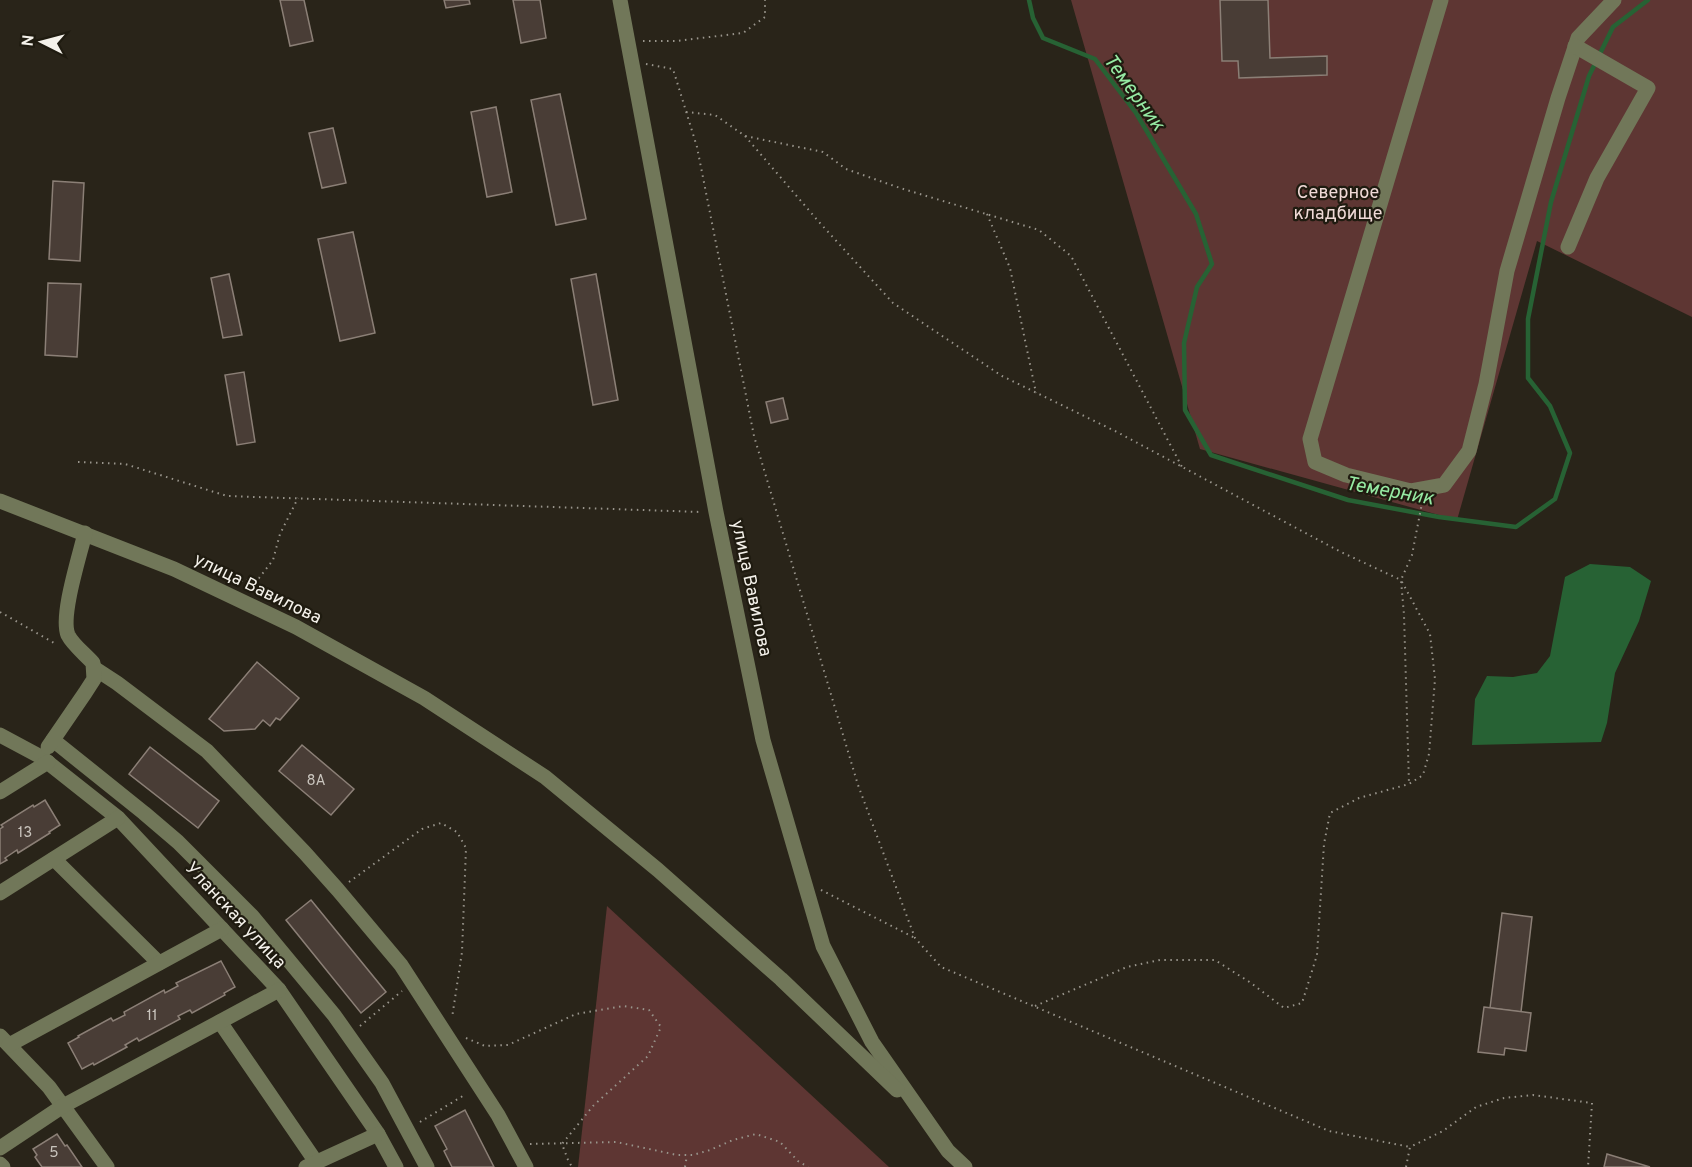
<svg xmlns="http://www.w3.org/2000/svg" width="1692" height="1167" font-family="Overpass,sans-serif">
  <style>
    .green { fill: #5e3633 }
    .water { fill: #276234 }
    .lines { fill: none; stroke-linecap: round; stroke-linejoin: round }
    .stream { stroke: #276234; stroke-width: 4.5 }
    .building { fill: #493d36; stroke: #8b7f76; stroke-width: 1.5 }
    .path { stroke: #99958c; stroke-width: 2; stroke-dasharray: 1.5 4.5; stroke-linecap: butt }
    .minor { stroke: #717759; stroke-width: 15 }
    .labels { text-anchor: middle; stroke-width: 4.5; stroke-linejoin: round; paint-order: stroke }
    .number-label { font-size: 15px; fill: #c9c4bd }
    .park-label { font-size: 18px; fill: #efd9d6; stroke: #1f1b10 }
    .street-label { font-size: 18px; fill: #f4f1ea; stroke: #1f1b10 }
    .water-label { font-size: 20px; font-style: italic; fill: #96eaa3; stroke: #1f1b10 }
  </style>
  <rect width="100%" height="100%" fill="#292419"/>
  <g class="green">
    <polygon points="1071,0 1692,0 1692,317 1537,241 1457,520 1200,449"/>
    <polygon points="607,906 889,1167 578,1167"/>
  </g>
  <polygon class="water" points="1590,564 1630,567 1651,581 1639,621 1615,673 1607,723 1601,742 1472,745 1475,699 1487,676 1513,677 1537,673 1550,656 1565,577"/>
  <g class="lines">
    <polyline class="stream" points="1029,0 1033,18 1043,38 1095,59 1136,113 1196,214 1212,264 1197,287 1184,343 1185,410 1211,455 1348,500 1439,517 1516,527 1555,499 1570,453 1550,406 1528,378 1528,319 1551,202 1589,76 1613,27 1648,0"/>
  </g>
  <g class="building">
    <polygon points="280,0 304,0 313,41 290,46"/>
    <polygon points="444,0 469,0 470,4 446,8"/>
    <polygon points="513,0 540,0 546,38 521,43"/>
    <polygon points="1220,0 1268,0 1270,58 1327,56 1327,75 1239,78 1238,61 1222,61"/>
    <polygon points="560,94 586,219 556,225 531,100"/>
    <polygon points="496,107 512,192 487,197 471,112"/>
    <polygon points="333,128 346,183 322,188 309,133"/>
    <polygon points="53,181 84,183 80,261 49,259"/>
    <polygon points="353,232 375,333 340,341 318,239"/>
    <polygon points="229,274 242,335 223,338 211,278"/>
    <polygon points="596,274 618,400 593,405 571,279"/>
    <polygon points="48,283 81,284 77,357 45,355"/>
    <polygon points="244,372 255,442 237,445 225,375"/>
    <polygon points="783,398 788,419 771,423 766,402"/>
    <polygon points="257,662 299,698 280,720 276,718 270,726 263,720 255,729 224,731 209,719"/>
    <polygon points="302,745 354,789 331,815 279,771"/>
    <polygon points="150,747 219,801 198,828 129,774"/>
    <polygon points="45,800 60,825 49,832 50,833 18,853 17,850 5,858 7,860 0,864 0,829 3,827 1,825 33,805 34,807"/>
    <polygon points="311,900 386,992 361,1013 286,920"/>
    <polygon points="1502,913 1532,917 1521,1012 1490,1008"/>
    <polygon points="221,961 235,987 224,993 225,995 192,1013 190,1010 178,1016 180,1019 139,1041 137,1038 125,1045 127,1047 94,1065 93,1063 82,1069 68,1043 79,1037 78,1036 111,1018 113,1021 125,1015 124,1012 164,990 165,993 178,986 176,983"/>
    <polygon points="1484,1007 1531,1013 1526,1051 1505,1048 1504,1055 1478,1052"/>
    <polygon points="465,1110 494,1167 452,1167 444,1151 447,1149 435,1126"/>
    <polygon points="57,1134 65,1146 67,1145 82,1167 42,1167 35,1157 37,1155 33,1149"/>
    <polygon points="1607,1154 1650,1167 1604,1167"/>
  </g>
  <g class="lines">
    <g class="path">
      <polyline points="643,41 676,41 743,33 765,17 765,0"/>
      <polyline points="646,64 673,69 697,147 754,436 858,785 915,938 941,967 1329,1131 1410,1147"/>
      <polyline points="686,112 715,115 745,136 823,152 846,169 900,188 1039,230 1071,256 1182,467"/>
      <polyline points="745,136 819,222 893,303 1002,376 1117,432 1341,552 1401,580 1404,615 1409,784"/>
      <polyline points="987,214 1010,268 1036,393"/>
      <polyline points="78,462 125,464 227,496 701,512"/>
      <polyline points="235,582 259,578 273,560 280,534 298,498"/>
      <polyline points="0,612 56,644"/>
      <polyline points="349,882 422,829 441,823 457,832 466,848 462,952 452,1018"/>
      <polyline points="821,890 915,938"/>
      <polyline points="1035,1006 1127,967 1160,960 1215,960 1251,983 1284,1008 1302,1003 1317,955 1324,844 1330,813 1359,798 1409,784 1423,775 1429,754 1435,679 1430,634 1401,580 1412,555 1422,503"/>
      <polyline points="360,1026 402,991"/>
      <polyline points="466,1038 485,1046 508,1045 576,1014 623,1006 649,1010 661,1027 648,1056 593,1106 562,1144 568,1160 572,1167"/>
      <polyline points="420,1122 466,1094"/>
      <polyline points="530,1144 616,1142 677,1155 693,1155 710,1150 733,1140 756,1134 780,1142 798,1161 808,1167"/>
      <polyline points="685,1167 687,1155"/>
      <polyline points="1406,1167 1410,1147 1443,1131 1476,1107 1504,1098 1533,1095 1592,1103 1588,1167"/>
    </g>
    <g class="minor">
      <polyline points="620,0 716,512 763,740 823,946 872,1042 948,1151 965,1167"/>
      <polyline points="1441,0 1310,439 1315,462 1346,475 1411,491 1444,485 1469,451 1486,384 1507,271 1558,98 1578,38 1614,0"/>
      <polyline points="1568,247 1597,178 1648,88 1575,46"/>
      <polyline points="0,501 174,569 296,627 424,698 545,777 658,870 781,979 897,1090"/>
      <polyline points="94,668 117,683 207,751 305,853 338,890 401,965 498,1115 526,1167"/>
      <polyline points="0,735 41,757 118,818 279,990 378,1134 396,1167"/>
      <polyline points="53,740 144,813 178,842 252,916 334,1015 382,1083 427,1167"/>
      <path d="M48,747l37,-54 9,-14 -1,-16c-8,-9 -20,-18 -25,-28 -8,-19 12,-80 17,-102"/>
      <polyline points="0,792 48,762"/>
      <polyline points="54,859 159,963"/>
      <polyline points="0,893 118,818"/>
      <polyline points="220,1022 316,1162"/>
      <polyline points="0,1036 49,1087 107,1167"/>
      <polyline points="9,1045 222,929"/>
      <polyline points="0,1148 63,1106 279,990"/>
      <polyline points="0,1164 3,1167"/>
      <polyline points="306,1167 378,1134"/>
    </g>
  </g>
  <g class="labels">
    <g class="number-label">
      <text x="316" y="785">8А</text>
      <text x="25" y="837">13</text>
      <text x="152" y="1020">11</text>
      <text x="54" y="1157">5</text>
    </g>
    <g class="park-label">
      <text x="1338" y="198">Северное<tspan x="1338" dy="21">кладбище</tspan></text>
    </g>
    <g class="street-label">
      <text transform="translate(258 588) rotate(26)" y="6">улица Вавилова</text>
      <text transform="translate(752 588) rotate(78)" y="6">улица Вавилова</text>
      <text transform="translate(236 915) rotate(47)" y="6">Уланская улица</text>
    </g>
    <g class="water-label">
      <text transform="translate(1135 92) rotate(54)" y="7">Темерник</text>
      <text transform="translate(1390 490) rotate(10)" y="7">Темерник</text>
    </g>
  </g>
  <g transform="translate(42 42) rotate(276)" stroke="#1f1b10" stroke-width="4.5" paint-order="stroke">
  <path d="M0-4.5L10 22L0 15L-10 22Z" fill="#f4f1ea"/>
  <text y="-9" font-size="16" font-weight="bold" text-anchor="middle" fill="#f4f1ea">N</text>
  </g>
</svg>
